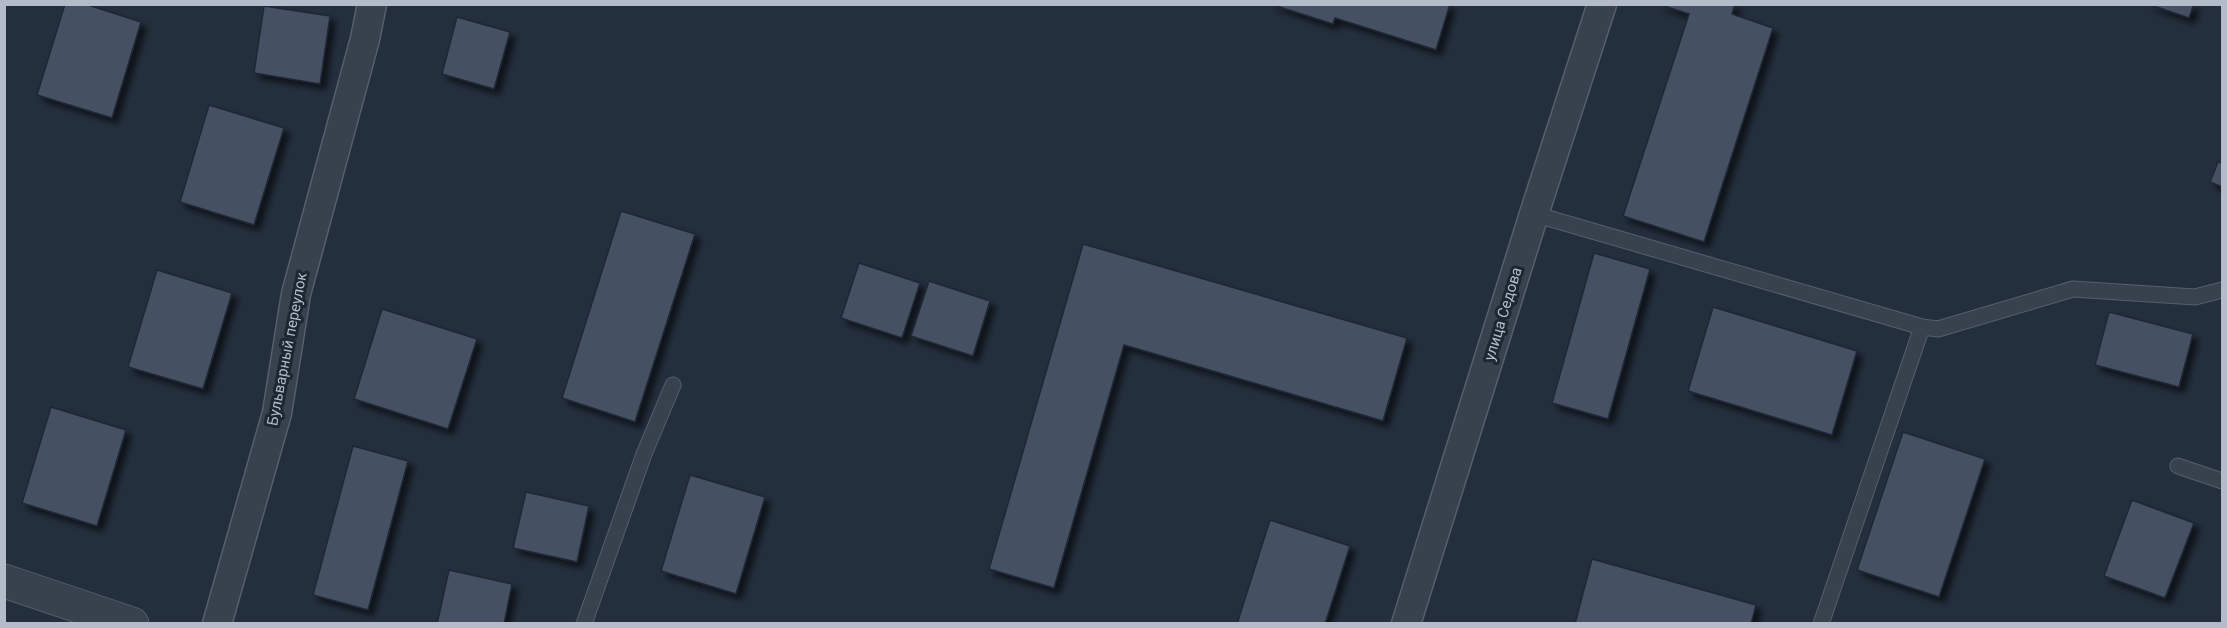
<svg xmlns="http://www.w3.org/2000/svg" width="2227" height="628" font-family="Roboto,sans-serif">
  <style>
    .building { fill: #455162; stroke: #1f2835; stroke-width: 1.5; filter: url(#shadow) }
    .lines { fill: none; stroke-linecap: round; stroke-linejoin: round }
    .service-casing { stroke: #565f6c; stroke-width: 17 }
    .minor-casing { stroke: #565f6c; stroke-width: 31 }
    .tertiary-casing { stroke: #565f6c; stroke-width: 35 }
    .service { stroke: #38414e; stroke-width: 15 }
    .minor { stroke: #38414e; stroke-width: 28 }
    .tertiary { stroke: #38414e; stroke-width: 33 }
    .labels { text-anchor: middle; stroke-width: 6; stroke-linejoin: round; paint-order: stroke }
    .street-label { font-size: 15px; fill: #b4bcc9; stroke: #1d2633 }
  </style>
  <defs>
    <filter id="shadow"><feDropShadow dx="5.5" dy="5.5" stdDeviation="3" flood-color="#0009"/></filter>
  </defs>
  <rect width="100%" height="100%" fill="#242f3e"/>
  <g class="building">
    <polygon points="65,4 85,4 141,22 112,118 37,95"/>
    <polygon points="1270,4 1450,4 1436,50 1335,18 1333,24"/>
    <polygon points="1658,4 1735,4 1732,14 1773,28 1704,242 1623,216 1689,14"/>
    <polygon points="2148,4 2194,4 2189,18"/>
    <polygon points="264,6 330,16 320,84 254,73"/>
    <polygon points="457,17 510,32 494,89 442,74"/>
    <polygon points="209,105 284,128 254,225 180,202"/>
    <polygon points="2218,162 2222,163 2222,187 2210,182"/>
    <polygon points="621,211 695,234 635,422 562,398"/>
    <polygon points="1083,244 1407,338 1383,421 1124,345 1054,588 989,569"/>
    <polygon points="1594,253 1650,269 1608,419 1552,403"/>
    <polygon points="859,263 920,283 902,338 841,318"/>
    <polygon points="157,270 232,293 203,389 128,367"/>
    <polygon points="929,281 990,301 973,356 911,336"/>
    <polygon points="1713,307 1857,351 1832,435 1688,391"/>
    <polygon points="382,309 477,339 448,429 354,399"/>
    <polygon points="2109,312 2193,334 2179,387 2095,365"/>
    <polygon points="51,407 126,430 97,526 22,503"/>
    <polygon points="1903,432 1985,459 1939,597 1857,570"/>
    <polygon points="353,446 408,461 368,610 313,595"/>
    <polygon points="690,475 765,497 736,594 661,571"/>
    <polygon points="526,492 589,506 577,562 513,548"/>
    <polygon points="2132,500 2194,523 2165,598 2104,576"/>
    <polygon points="1270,520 1350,546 1325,624 1237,624"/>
    <polygon points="1592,559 1756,605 1751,624 1575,624"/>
    <polygon points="449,570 512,584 504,624 437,624"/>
  </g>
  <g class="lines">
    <g class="service-casing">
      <g id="service">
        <polyline points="1534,214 1922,327 1938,329 2073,289 2195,297 2222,290"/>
        <polyline points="2178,466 2222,481"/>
        <polyline points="584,624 644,454 673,385"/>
        <polyline points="1821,624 1922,327"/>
      </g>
    </g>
    <g class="minor-casing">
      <g id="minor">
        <polyline points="217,624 277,413 296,294 365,39 372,4"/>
        <polyline points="1406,624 1534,214 1602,4"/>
      </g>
    </g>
    <g class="tertiary-casing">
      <polyline id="tertiary" points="4,581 132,624"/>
    </g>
    <use href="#service" class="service"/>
    <use href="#minor" class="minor"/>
    <use href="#tertiary" class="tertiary"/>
  </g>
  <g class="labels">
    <g class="street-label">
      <text transform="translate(1503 314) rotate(-73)" y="5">улица Седова</text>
      <text transform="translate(287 349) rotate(-79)" y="5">Бульварный переулок</text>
    </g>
  </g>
  <rect width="2227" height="628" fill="none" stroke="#b4bcc9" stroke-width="12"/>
</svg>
